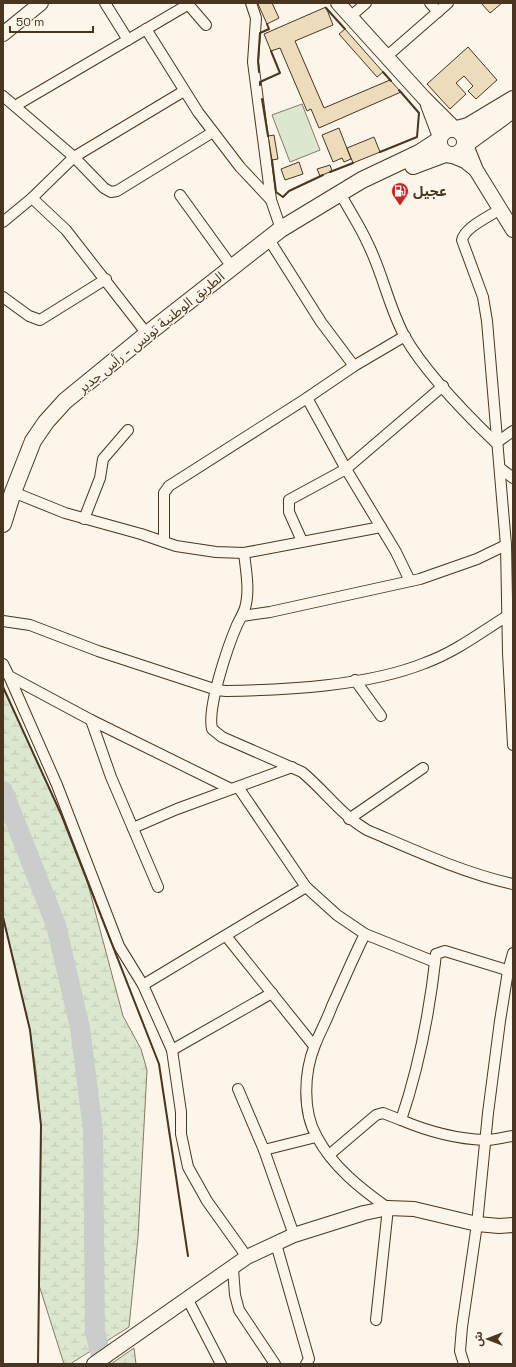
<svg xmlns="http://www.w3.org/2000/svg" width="516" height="1367" font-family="'Space Grotesk','Noto Sans Arabic',sans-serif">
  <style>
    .wetland { fill: url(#wetland-marsh); stroke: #887966 }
    .pitch { fill: #dce7d0; stroke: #887966 }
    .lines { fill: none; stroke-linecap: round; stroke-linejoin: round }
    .river { stroke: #c9cecd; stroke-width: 20 }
    .building { fill: #ecdcbc; stroke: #4a3520 }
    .street-casing { stroke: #4a3520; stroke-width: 12 }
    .secondary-casing { stroke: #4a3520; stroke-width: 16 }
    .primary-casing { stroke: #4a3520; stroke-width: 18 }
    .street { stroke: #fbf6e9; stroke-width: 10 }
    .secondary { stroke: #fbf6e9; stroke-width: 14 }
    .primary { stroke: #fbf6e9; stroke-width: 16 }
    .wall { stroke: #4a3520; stroke-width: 2 }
    .labels { text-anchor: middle; stroke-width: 3; stroke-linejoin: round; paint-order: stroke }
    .poi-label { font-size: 14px; font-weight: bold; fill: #4a3520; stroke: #fbf6e9; text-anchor: start }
    .street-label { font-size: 14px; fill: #4a3520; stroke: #fbf6e9 }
  </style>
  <defs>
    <pattern id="wetland-marsh" width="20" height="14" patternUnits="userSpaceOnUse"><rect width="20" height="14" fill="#dce7d0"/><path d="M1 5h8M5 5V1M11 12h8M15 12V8" fill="none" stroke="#bec7b2"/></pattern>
  </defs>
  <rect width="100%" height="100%" fill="#fbf6e9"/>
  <g class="wetland">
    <polygon points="3,687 61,814 86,877 123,1016 141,1049 147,1070 138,1237 129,1327 70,1364 64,1364 39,1285 41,1125 36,1071 30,1030 3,917"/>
    <polygon points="134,1348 136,1364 111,1364"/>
  </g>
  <polygon class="pitch" points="302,104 320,150 290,162 272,115"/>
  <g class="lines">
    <polyline class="river" points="3,791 56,925 80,1028 93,1130 95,1332 103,1364"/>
  </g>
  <g class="building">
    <polygon points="260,3 272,3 279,18 267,24 258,4"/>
    <polygon points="481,3 502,3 490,13"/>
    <polygon points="326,7 333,25 295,41 324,108 390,80 401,92 319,128 311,109 307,111 280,48 271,51 264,34"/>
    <polygon points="345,29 383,72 377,77 339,34"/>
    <polygon points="468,47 497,80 476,99 468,91 473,86 464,76 456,83 466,94 450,109 427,84"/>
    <polygon points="339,128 351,159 344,162 342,158 333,162 322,135"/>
    <polygon points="274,135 278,159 272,160 268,136"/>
    <polygon points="374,137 380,152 353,163 347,148"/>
    <polygon points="299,162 303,174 285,180 281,169"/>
    <polygon points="330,165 332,171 320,176 317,169"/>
  </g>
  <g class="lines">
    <g class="street-casing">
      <g id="street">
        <polyline points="105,3 128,40"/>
        <polyline points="187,3 206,25"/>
        <polyline points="251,3 256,18 253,62 271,200 281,229"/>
        <polyline points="430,3 438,12"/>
        <polyline points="350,17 366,3"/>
        <polyline points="146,29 198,112 240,167 271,200"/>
        <polyline points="386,57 448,3"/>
        <polyline points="3,96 74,157 104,188 111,192 117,191 213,132"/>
        <polyline points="15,106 189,4"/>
        <path d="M340,193c9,17 20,33 28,51 15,30 21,64 37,93 20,35 62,78 91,106l17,-12"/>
        <polyline points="180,195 232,267"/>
        <polyline points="32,198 66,230 147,334"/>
        <path d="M500,209c-11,8 -35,18 -38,31l21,57 4,24 19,224 2,108 5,92"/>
        <polyline points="3,222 32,198 74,157 184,91"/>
        <polyline points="268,238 321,322 354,366"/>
        <polyline points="3,297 29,316 40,320 106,279"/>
        <polyline points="307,398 346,469 396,552 410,581"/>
        <polyline points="500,468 513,478"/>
        <polyline points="13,492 65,513 141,534 176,546 216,552 244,553 381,527"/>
        <polyline points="84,519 100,478 103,459 128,430"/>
        <polyline points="302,541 289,512 289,500 346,469 443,386"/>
        <polyline points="164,542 164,493 169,486 307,398 354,366 405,336"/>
        <path d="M244,553c2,18 6,38 1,55 -2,6 -5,11 -8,17 -9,21 -30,82 -25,104l10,8 80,35c23,19 39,43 65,58 47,20 96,43 146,54"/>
        <polyline points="242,616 270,612 420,579 477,559 506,545"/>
        <path d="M3,621l27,4 68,26 119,39 9,1c61,-1 142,-5 199,-28 30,-11 55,-30 82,-47l4,4"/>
        <polyline points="3,664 9,676 91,720 231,789"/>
        <polyline points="9,676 57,785 119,946 143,985 172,1050 181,1112 181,1134 188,1167 207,1201 247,1257"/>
        <polyline points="355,680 381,716"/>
        <polyline points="91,720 111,777 158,887"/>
        <polyline points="238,787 306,887 337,915 365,934 435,962"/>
        <polyline points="349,819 423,768"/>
        <polyline points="133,828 177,809 292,767"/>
        <path d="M365,934c-12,24 -22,48 -33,72 -5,14 -12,26 -17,39 -11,27 -13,66 2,92 16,30 44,52 71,71l-12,112"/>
        <polyline points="226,936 314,1046"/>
        <path d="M513,972l-68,-21 -9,3c-6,55 -17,113 -35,166 26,11 56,19 84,20 9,0 19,-3 28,-4"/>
        <polyline points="143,985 306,887"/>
        <polyline points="172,1050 272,993"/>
        <polyline points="238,1089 264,1150 294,1235"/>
        <polyline points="264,1150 316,1137"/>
        <polyline points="329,1155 376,1115 383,1113 401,1120"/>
        <polyline points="276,1244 309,1359 306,1364"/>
        <polyline points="233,1269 235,1295 239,1310 275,1364"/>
        <polyline points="188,1300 221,1364"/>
        <polyline points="464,1364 460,1351 462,1327 477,1224 488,1113 500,1021 508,971 513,953"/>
      </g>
    </g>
    <g class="secondary-casing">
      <g id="secondary">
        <polyline points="338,3 424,98 455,129"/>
        <polyline points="3,34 41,3"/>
        <polyline points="428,105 440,137"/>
        <polyline points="466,145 476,170 513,230"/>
        <polyline points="453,156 465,161 475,169"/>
        <polyline points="94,1364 247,1257 294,1235 364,1213 388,1208 414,1209 477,1224 499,1226 513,1225"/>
      </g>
    </g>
    <g class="primary-casing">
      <g id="primary">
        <circle cx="452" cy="142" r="13"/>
        <polyline points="457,129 468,126 513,99"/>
        <polyline points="466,144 510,112"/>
        <polyline points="413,166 445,154"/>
        <polyline points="3,524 13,492 33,441 46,422 65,401 147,334 281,229 362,180 419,153 439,140"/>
      </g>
    </g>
    <use href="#street" class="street"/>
    <use href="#secondary" class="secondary"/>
    <use href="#primary" class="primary"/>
    <g class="wall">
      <polyline points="326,8 345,29"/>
      <polyline points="259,72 258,61 260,33 269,29 267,24"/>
      <polyline points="383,72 391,81"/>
      <polyline points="260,85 260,82 280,73 271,51"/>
      <polyline points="262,99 268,136"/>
      <polyline points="380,152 417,137 419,113 399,90"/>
      <polyline points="272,160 276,192 283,197 289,191 323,175"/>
      <polyline points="330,172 353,163"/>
      <polyline points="3,687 61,814 159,1064 188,1256"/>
      <polyline points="3,917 30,1030 41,1125 38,1364"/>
    </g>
  </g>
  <defs>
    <g id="fuel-pin" transform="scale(0.9)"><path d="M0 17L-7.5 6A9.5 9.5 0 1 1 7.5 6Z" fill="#c62828" stroke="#fbf6e9"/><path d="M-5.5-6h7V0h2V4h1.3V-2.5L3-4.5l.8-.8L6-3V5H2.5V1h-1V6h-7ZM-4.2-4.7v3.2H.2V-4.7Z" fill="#fff"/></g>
  </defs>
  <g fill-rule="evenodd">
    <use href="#fuel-pin" x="400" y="191"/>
  </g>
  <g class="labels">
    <g class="poi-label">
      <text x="413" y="196">عجيل</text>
    </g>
    <g class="street-label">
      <text transform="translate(151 332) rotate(-39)" y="5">الطريق الوطنية تونس - رأس جدير</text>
    </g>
  </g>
  <rect width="516" height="1367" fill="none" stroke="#4a3520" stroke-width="8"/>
  <g transform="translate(488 1339) rotate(270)" stroke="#fbf6e9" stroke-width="3" paint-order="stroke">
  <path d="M0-3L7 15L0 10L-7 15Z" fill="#4a3520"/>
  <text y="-6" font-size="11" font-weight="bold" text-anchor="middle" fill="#4a3520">ش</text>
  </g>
  <path d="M10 26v6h83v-6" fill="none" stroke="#4a3520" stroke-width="2"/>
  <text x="16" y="26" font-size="12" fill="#4a3520" stroke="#fbf6e9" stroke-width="3" paint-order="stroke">50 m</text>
</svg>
